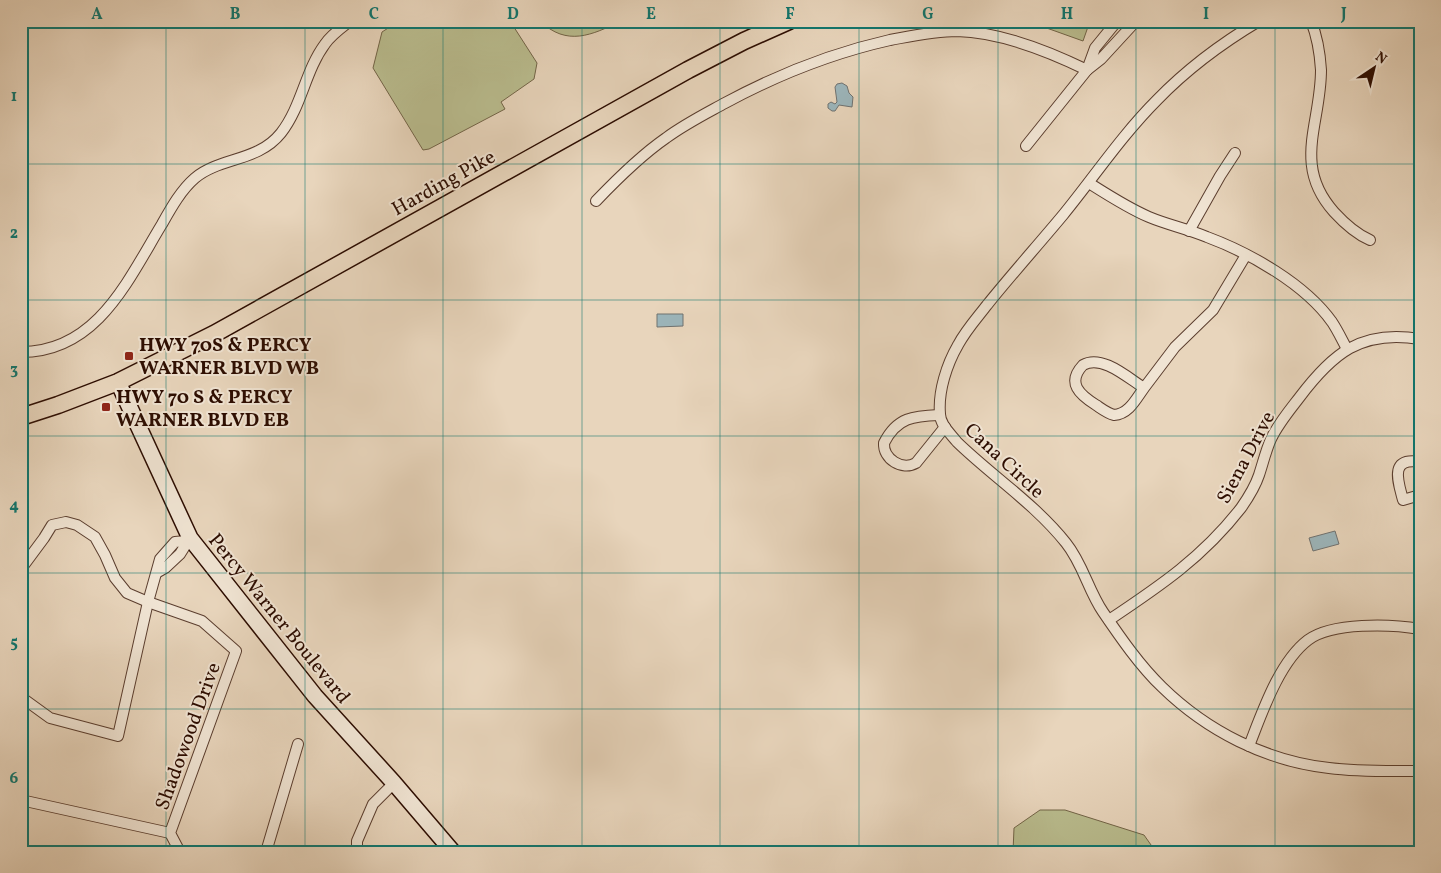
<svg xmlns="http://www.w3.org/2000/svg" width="1441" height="873" font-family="Vollkorn,serif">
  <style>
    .garden { fill: #b9bc8e; stroke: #726447 }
    .water { fill: #9cb6bc; stroke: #6f7271 }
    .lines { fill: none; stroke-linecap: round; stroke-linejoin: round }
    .street-casing { stroke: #5b3e2f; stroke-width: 12 }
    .secondary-casing { stroke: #2c0c00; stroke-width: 18 }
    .primary-casing { stroke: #2c0c00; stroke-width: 19 }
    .street { stroke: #f0e4d3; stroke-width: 10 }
    .secondary { stroke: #f0e4d3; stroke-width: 15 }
    .primary { stroke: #e8d5bc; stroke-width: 16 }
    .grid { fill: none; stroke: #0f766e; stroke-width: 1; stroke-opacity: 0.55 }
    .poi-dot { fill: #8f2418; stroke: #f0e4d3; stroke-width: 2 }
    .labels { text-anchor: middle; stroke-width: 4; stroke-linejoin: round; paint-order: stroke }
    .street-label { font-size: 20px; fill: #2c0c00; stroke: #f0e4d3 }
    .poi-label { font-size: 20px; font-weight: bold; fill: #2c0c00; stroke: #f0e4d3; text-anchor: start }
    .neatline { fill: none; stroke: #0f766e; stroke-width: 2 }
    .grid-label { font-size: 16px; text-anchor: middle; font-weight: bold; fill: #0f766e }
  </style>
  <rect width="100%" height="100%" fill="#e8d5bc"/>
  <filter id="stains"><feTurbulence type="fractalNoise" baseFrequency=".004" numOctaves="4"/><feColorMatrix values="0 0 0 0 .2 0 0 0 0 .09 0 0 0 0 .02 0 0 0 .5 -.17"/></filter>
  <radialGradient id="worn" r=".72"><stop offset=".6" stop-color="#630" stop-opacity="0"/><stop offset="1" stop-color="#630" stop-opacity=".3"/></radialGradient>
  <g class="garden">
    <polygon points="399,21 510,21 537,63 534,79 501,102 505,109 429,149 423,150 373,68 382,32"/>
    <path d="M540,21h81c-29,14 -54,26 -81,0z"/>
    <polygon points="1027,21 1090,21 1083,41"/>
    <polygon points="1040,810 1065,810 1144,835 1156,852 1013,852 1014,828"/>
  </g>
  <g class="water">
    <polygon points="842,83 847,86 849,93 853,97 852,107 839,105 835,111 832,111 828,108 828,104 831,102 835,104 837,102 835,87 837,84"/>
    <polygon points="657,314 683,314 683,326 657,327"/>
    <polygon points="1335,531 1339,544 1313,551 1309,538"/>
  </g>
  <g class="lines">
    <g class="street-casing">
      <g id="street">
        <polyline points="1117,21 1095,48 1087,70 1101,59 1136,21"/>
        <path d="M1259,21c-37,22 -72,48 -102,79 -35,35 -63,77 -94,115 -25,30 -51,59 -76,90 -10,13 -21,25 -29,40 -11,19 -20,46 -18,69 0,11 11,20 17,28 35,34 78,62 109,101 17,21 22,47 37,69 17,25 37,54 59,75 45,44 104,74 167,81 30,4 61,3 91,3"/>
        <path d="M1311,21c6,15 9,33 10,49 0,54 -29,95 13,142 11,12 22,22 36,28"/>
        <path d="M1089,183c19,12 39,25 60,34 19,8 39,12 58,20 43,16 98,47 125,85 6,9 10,18 15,27"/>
        <path d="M596,201c22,-23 44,-45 70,-63 19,-14 39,-24 59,-35 52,-28 107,-50 165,-63 22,-4 45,-9 67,-9 44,1 91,20 130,39l-61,76"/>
        <polyline points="1189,231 1220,176 1235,153"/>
        <path d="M21,352c76,0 107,-72 141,-128 9,-16 19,-34 33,-46 25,-21 63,-16 86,-45 21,-27 24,-62 44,-89 6,-9 16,-16 25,-23"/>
        <path d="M1144,388c-8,11 -15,26 -30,27 -7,-2 -12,-6 -18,-10 -16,-10 -30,-22 -13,-40 19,-11 45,13 61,23l31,-41 38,-37 33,-55"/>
        <path d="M939,415c-25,1 -42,2 -55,28 -1,16 18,28 32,20l29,-36"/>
        <path d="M1420,462c-31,-5 -22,19 -17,38l17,-5"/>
        <polyline points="21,569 44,538 52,525 66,522 77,525 95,537 105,555 115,578 127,593 148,602 202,621 236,651 170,833 180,852"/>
        <polyline points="158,572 165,568 180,554 190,538"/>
        <path d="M1109,620c51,-34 94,-63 132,-112 7,-10 14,-21 18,-33 4,-12 7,-25 12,-36 7,-15 18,-28 28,-41 33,-44 62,-69 121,-59"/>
        <polyline points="21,697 50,718 118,736 148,602 160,559 175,542 186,541"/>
        <path d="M1249,746c13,-33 30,-84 59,-106 24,-18 83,-16 112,-11"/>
        <polyline points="21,800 170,833"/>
        <polyline points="266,852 298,744"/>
        <polyline points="357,852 357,841 373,804 394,783"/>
      </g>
    </g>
    <g class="secondary-casing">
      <polyline id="secondary" points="118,382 190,538 315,696 394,783 453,852"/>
    </g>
    <g class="primary-casing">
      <polyline id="primary" points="21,417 58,405 118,382 214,334 688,70 744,41 789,21"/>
    </g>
    <use href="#street" class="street"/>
    <use href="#secondary" class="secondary"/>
    <use href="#primary" class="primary"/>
  </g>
  <path class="grid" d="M166,21v831M305,21v831M443,21v831M582,21v831M720,21v831M859,21v831M998,21v831M1136,21v831M1275,21v831M21,164h1399M21,300h1399M21,436h1399M21,573h1399M21,709h1399"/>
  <g class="poi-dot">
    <rect x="124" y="351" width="10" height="10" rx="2.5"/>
    <rect x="101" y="402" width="10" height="10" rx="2.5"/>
  </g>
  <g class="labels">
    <g class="street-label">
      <text transform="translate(443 182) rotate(-29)" y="7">Harding Pike</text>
      <text transform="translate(1245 457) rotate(-62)" y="7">Siena Drive</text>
      <text transform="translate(1005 460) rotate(43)" y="7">Cana Circle</text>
      <text transform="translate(280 618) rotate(51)" y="7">Percy Warner Boulevard</text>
      <text transform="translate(187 736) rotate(-70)" y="7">Shadowood Drive</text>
    </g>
    <g class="poi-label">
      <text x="139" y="351">HWY 70S &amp; PERCY<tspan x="139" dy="23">WARNER BLVD WB</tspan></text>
      <text x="116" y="403">HWY 70 S &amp; PERCY<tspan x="116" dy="23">WARNER BLVD EB</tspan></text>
    </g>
  </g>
  <rect width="1441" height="873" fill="none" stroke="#e8d5bc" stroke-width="55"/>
  <g transform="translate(1374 68) rotate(35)" stroke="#f0e4d3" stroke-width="4" paint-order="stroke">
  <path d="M0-4L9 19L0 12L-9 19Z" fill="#2c0c00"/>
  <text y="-8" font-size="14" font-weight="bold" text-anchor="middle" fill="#2c0c00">N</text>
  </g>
  <rect x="28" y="28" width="1386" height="818" class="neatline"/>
  <g class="grid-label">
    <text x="97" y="19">A</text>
    <text x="235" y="19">B</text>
    <text x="374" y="19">C</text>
    <text x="513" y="19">D</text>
    <text x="651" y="19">E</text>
    <text x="790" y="19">F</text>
    <text x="928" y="19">G</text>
    <text x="1067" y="19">H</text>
    <text x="1206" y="19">I</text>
    <text x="1344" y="19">J</text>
    <text x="14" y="101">1</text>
    <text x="14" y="238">2</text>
    <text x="14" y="374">3</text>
    <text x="14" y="510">4</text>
    <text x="14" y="647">5</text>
    <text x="14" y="783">6</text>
  </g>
  <rect width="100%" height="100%" filter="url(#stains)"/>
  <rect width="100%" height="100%" fill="url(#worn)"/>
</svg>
